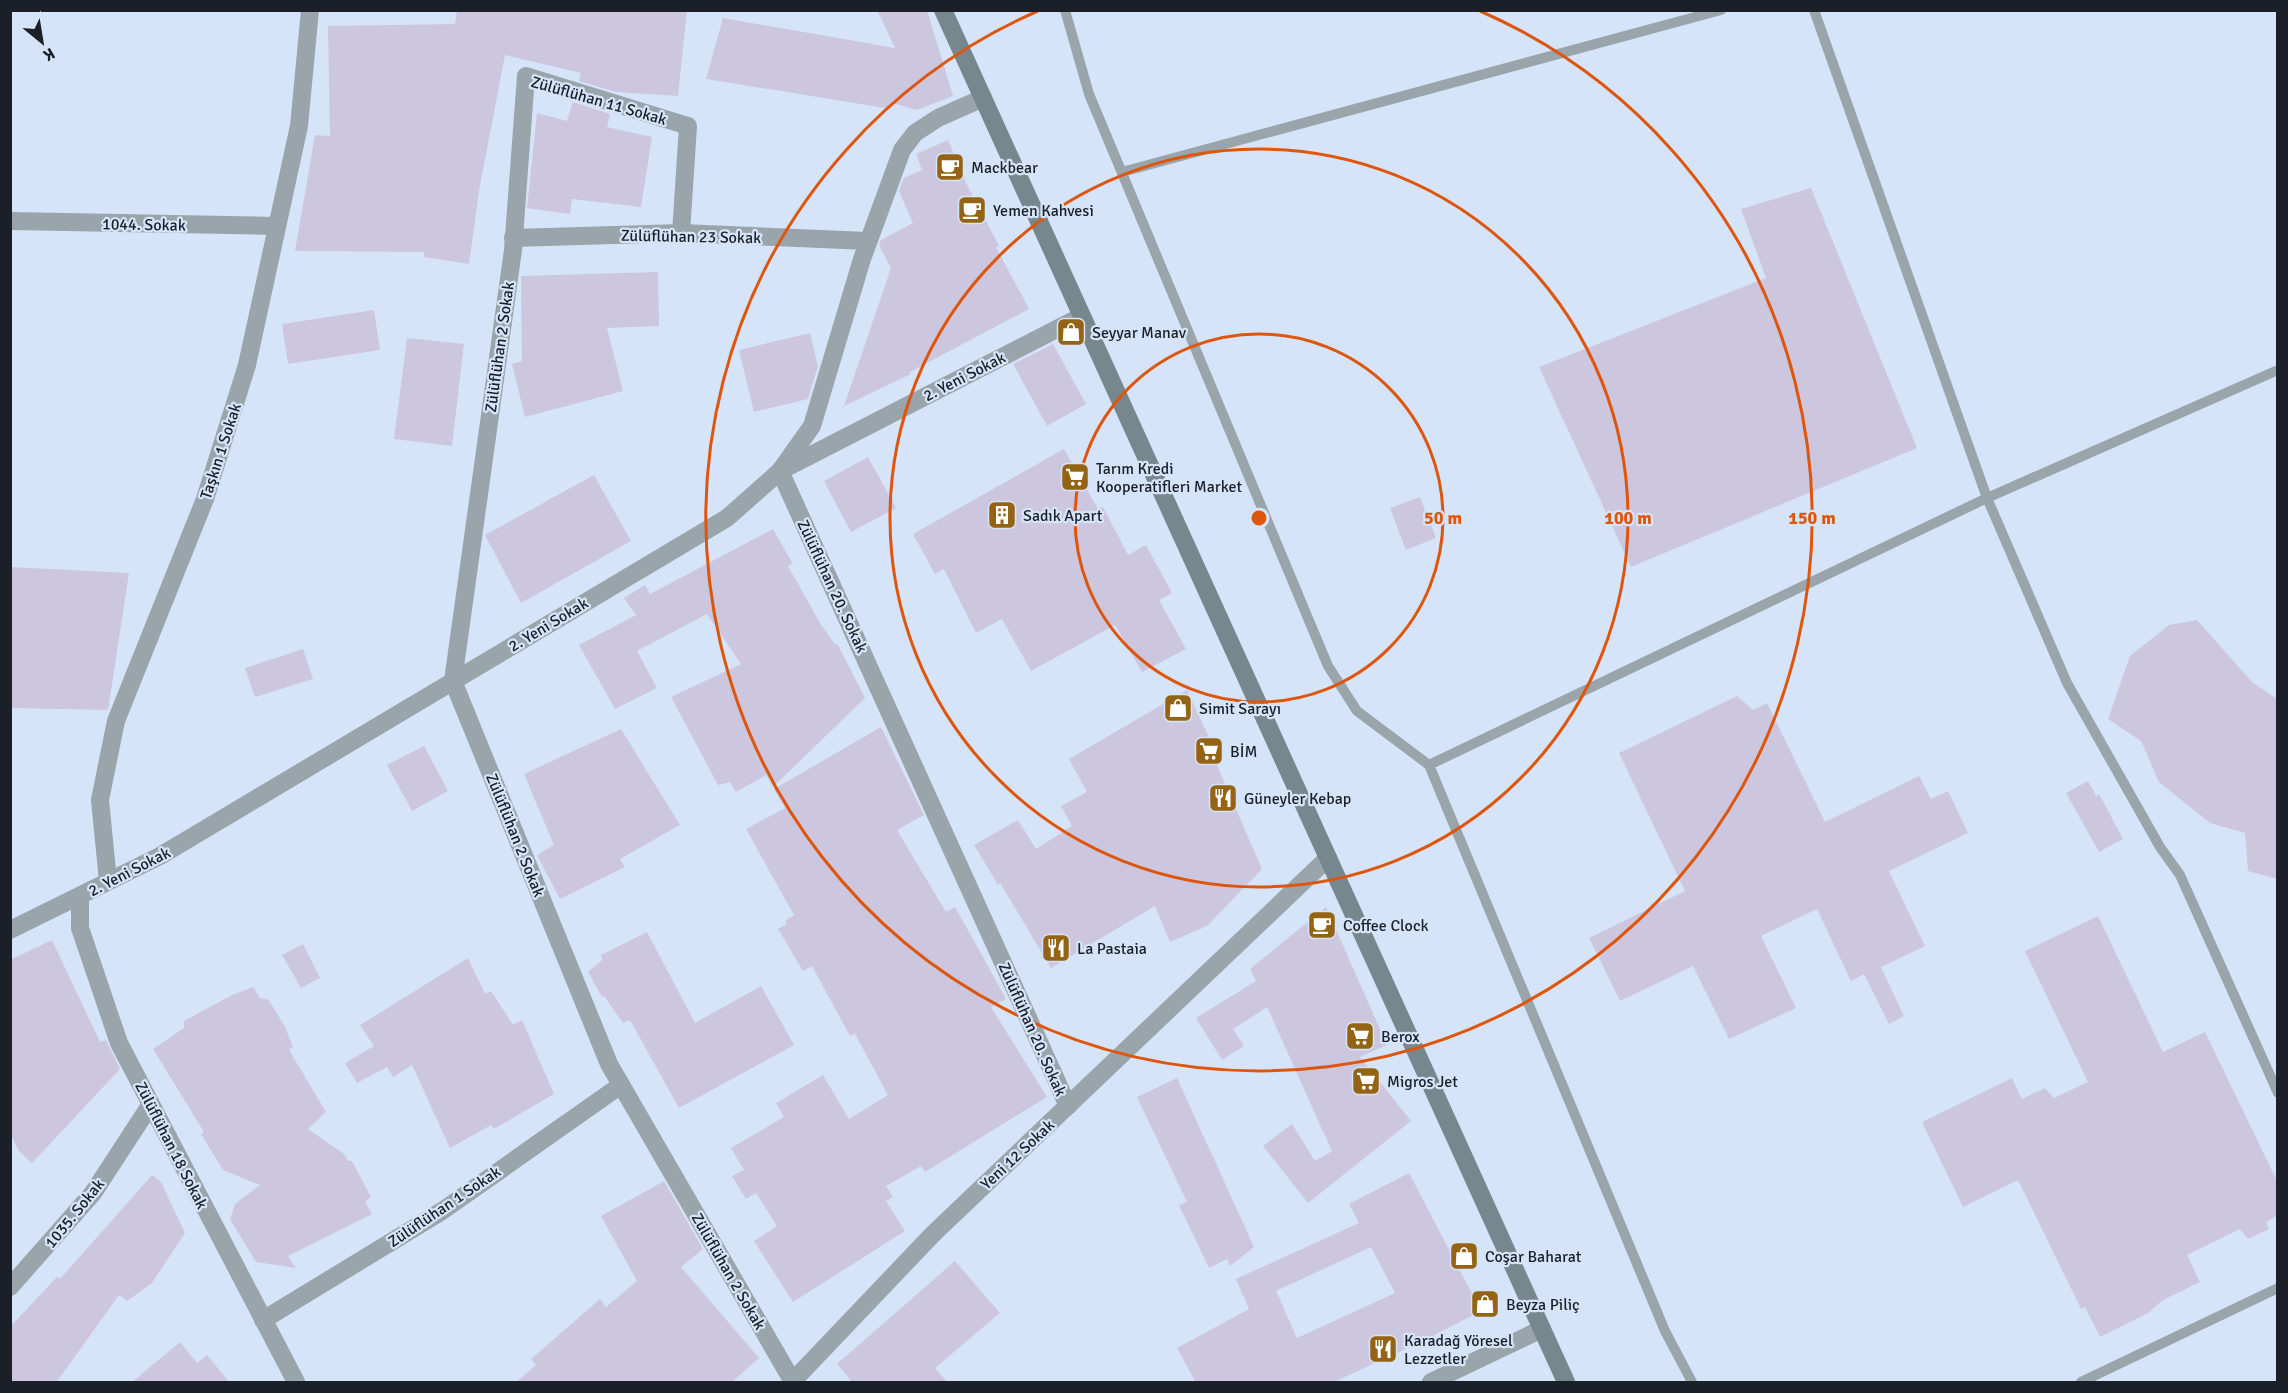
<svg xmlns="http://www.w3.org/2000/svg" width="2288" height="1393" font-family="Signika,sans-serif">
  <style>
    .building { fill: #ccc7df; fill-rule: evenodd }
    .lines { fill: none; stroke-linecap: round; stroke-linejoin: round }
    .lane { stroke: #99a5aa; stroke-width: 10 }
    .street { stroke: #99a5aa; stroke-width: 18 }
    .secondary { stroke: #76878e; stroke-width: 18 }
    .ring { fill: none; stroke: #de560d; stroke-width: 3 }
    .labels { text-anchor: middle; stroke-width: 4.5; stroke-linejoin: round; paint-order: stroke }
    .street-label { font-size: 16px; fill: #1b2028; stroke: #d6e4fa }
    .poi-label { font-size: 16px; fill: #1b2028; stroke: #d6e4fa; text-anchor: start }
    .centre { fill: #de560d; stroke: #d6e4fa; stroke-width: 3 }
    .ring-label { font-size: 18px; text-anchor: middle; font-weight: bold; fill: #de560d; stroke: #d6e4fa; stroke-width: 4.5; stroke-linejoin: round; paint-order: stroke }
  </style>
  <rect width="100%" height="100%" fill="#d6e4fa"/>
  <g class="building">
    <polygon points="457,10 687,10 678,96 616,92 579,81 581,73 505,55 479,191 469,264 424,257 424,252 295,251 315,135 330,136 328,26 455,24"/>
    <polygon points="877,10 927,10 953,96 917,110 892,103 891,109 706,79 723,18 895,48"/>
    <polygon points="573,102 610,114 607,127 652,137 641,207 572,199 570,214 527,208 537,113 567,121"/>
    <polygon points="948,140 966,183 999,246 996,247 1029,309 910,372 911,374 844,406 891,268 879,245 881,240 913,223 899,191 904,178 922,170 916,154"/>
    <polygon points="1811,188 1917,448 1631,567 1539,367 1766,278 1741,209"/>
    <polygon points="658,272 659,326 607,328 623,391 525,417 512,364 522,361 521,276"/>
    <polygon points="374,310 380,350 288,364 282,324"/>
    <polygon points="810,333 818,366 808,399 754,412 739,350"/>
    <polygon points="407,338 464,344 452,446 394,439"/>
    <polygon points="1053,344 1086,404 1047,426 1013,364"/>
    <polygon points="1064,449 1098,509 1103,507 1128,555 1146,545 1172,593 1159,600 1186,649 1142,672 1115,625 1031,671 1002,619 976,633 944,569 935,574 913,534"/>
    <polygon points="868,457 896,508 851,532 824,481"/>
    <polygon points="594,475 631,541 521,603 485,535"/>
    <polygon points="1420,497 1436,538 1406,550 1390,508"/>
    <polygon points="773,529 793,564 788,566 820,623 834,643 838,645 865,698 773,787 766,775 736,792 730,782 718,785 671,697 741,664 707,614 637,651 657,688 615,709 579,645 636,615 624,598 645,585 650,594"/>
    <polygon points="10,567 129,573 108,710 10,708"/>
    <polygon points="2197,620 2252,682 2277,699 2277,879 2248,871 2245,833 2210,823 2159,782 2141,741 2108,719 2130,656 2169,625"/>
    <polygon points="303,649 313,679 255,697 245,668"/>
    <polygon points="1187,690 1220,761 1216,763 1262,869 1207,926 1170,942 1155,906 1051,968 1000,883 998,885 974,845 1018,820 1036,849 1072,826 1061,806 1087,792 1069,759"/>
    <polygon points="1737,696 1753,710 1767,703 1825,822 1919,776 1931,799 1948,791 1968,833 1889,871 1925,946 1881,967 1904,1016 1889,1024 1864,974 1851,981 1817,909 1761,936 1796,1008 1729,1039 1693,966 1620,1001 1589,938 1685,891 1619,753"/>
    <polygon points="881,727 924,815 897,830 946,912 955,907 988,966 1006,999 991,1007 1047,1097 925,1172 921,1166 886,1186 893,1197 886,1201 905,1231 793,1302 754,1241 777,1226 756,1193 746,1199 732,1176 744,1170 731,1148 784,1117 776,1103 823,1075 849,1119 888,1095 855,1034 850,1036 812,966 803,971 778,929 787,924 785,921 794,915 746,829 785,808 774,789"/>
    <polygon points="621,729 680,825 620,859 625,867 560,899 537,855 554,845 524,774"/>
    <polygon points="424,746 448,791 412,811 387,765"/>
    <polygon points="2088,781 2096,796 2099,794 2123,839 2099,852 2066,793"/>
    <polygon points="1326,907 1387,1045 1360,1057 1411,1121 1308,1203 1263,1146 1292,1124 1315,1161 1332,1151 1267,1007 1233,1029 1244,1046 1222,1060 1196,1018 1256,981 1250,969"/>
    <polygon points="2098,916 2163,1052 2205,1032 2277,1181 2277,1216 2266,1222 2269,1229 2248,1239 2240,1229 2187,1255 2200,1282 2163,1300 2148,1313 2100,1337 2085,1307 2081,1309 2018,1180 1963,1207 1922,1122 2012,1078 2022,1099 2045,1088 2054,1098 2088,1082 2025,951"/>
    <polygon points="647,932 695,1023 761,986 794,1045 679,1108 630,1020 623,1023 604,996 602,997 588,972 602,960 601,955"/>
    <polygon points="52,940 100,1042 106,1040 120,1069 32,1163 19,1151 10,1133 10,960"/>
    <polygon points="303,944 320,978 301,988 282,955"/>
    <polygon points="468,958 485,994 491,991 513,1025 522,1020 554,1094 494,1129 491,1125 450,1148 412,1065 393,1077 387,1067 357,1083 345,1063 374,1046 360,1025"/>
    <polygon points="253,987 260,998 269,1000 285,1027 293,1047 289,1050 326,1112 308,1129 344,1154 348,1161 352,1161 371,1197 365,1202 372,1214 288,1256 296,1268 256,1262 230,1219 235,1204 260,1185 223,1170 201,1134 204,1132 153,1049 184,1028 184,1021 232,995"/>
    <polygon points="1177,1078 1254,1247 1230,1266 1227,1259 1209,1268 1179,1205 1187,1202 1137,1097"/>
    <path d="M1409,1173l72,138 -56,29 -93,43h-136l-19,-35 72,-39 -13,-30 123,-56 -10,-19zM1371,1247l24,46 -98,45 -21,-47z"/>
    <polygon points="152,1175 161,1182 185,1233 152,1283 127,1301 119,1295 56,1383 10,1383 10,1327 57,1277 60,1279"/>
    <polygon points="664,1181 703,1249 681,1267 759,1358 731,1383 515,1383 536,1365 531,1359 600,1299 606,1307 637,1281 601,1216"/>
    <polygon points="955,1261 1000,1313 935,1368 948,1383 853,1383 837,1364"/>
    <polygon points="180,1342 197,1363 207,1355 230,1383 131,1383"/>
  </g>
  <g class="lines">
    <g class="lane">
      <polyline points="1065,10 1089,94 1328,666 1357,711 1429,765 1987,498 2278,370"/>
      <polyline points="1814,10 1987,498 2067,683 2160,847 2180,875 2278,1093"/>
      <polyline points="1122,172 1721,10"/>
      <polyline points="1429,765 1665,1331 1692,1382"/>
      <polyline points="2081,1382 2278,1288"/>
    </g>
    <g class="street">
      <polyline points="983,98 938,118 915,133 902,150 862,259 812,426 780,471 1068,1106"/>
      <polyline points="10,221 277,226"/>
      <polyline points="681,233 688,126 526,76 513,250 453,681 609,1064 793,1382"/>
      <polyline points="513,238 681,233 868,241"/>
      <polyline points="108,881 100,800 116,721 205,499 247,365 299,126 310,10"/>
      <polyline points="80,896 80,928 119,1043 296,1382"/>
      <polyline points="10,930 160,856 727,518 780,471 1082,316"/>
      <polyline points="10,1287 93,1193 151,1104"/>
      <polyline points="263,1320 442,1211 621,1085"/>
      <polyline points="792,1382 933,1234 1328,858"/>
      <polyline points="1431,1382 1542,1329"/>
    </g>
    <polyline class="secondary" points="943,10 1566,1382"/>
  </g>
  <g class="ring">
    <circle cx="1259" cy="518" r="184"/>
    <circle cx="1259" cy="518" r="369"/>
    <path d="M1480 11A553 553 0 1 1 1038 11"/>
  </g>
  <defs>
    <g id="cafe-square" transform="scale(1.5)"><rect x="-9" y="-9" width="18" height="18" rx="4" fill="#946414" stroke="#d6e4fa"/><path d="M-5.5-4.5H6V0H3Q3 3.5 0 3.5H-2.5Q-5.5 3.5-5.5 0ZM3-3.2v2h1.7v-2ZM-6 4.5H4V6H-6Z" fill="#fff"/></g>
    <g id="shop-square" transform="scale(1.5)"><rect x="-9" y="-9" width="18" height="18" rx="4" fill="#946414" stroke="#d6e4fa"/><path d="M-5-2.5h2.3a2.7 3.5 0 0 1 5.4 0H5L5.5 6h-11ZM-1.5-2.5h3a1.5 2.3 0 0 0-3 0Z" fill="#fff"/></g>
    <g id="supermarket-square" transform="scale(1.5)"><rect x="-9" y="-9" width="18" height="18" rx="4" fill="#946414" stroke="#d6e4fa"/><path d="M-6-5.5h2.5l.6 2H6L4.5 2H-2.5L-4.4-4H-6ZM-1.5 3.2a1.3 1.3 0 1 0 .1 0ZM3 3.2a1.3 1.3 0 1 0 .1 0Z" fill="#fff"/></g>
    <g id="building-square" transform="scale(1.5)"><rect x="-9" y="-9" width="18" height="18" rx="4" fill="#946414" stroke="#d6e4fa"/><path d="M-4-6H4V6H1V3H-1V6H-4ZM-2.5-4.3h1.7v1.8h-1.7ZM.8-4.3h1.7v1.8H.8ZM-2.5-1h1.7V.8h-1.7ZM.8-1h1.7V.8H.8Z" fill="#fff"/></g>
    <g id="restaurant-square" transform="scale(1.5)"><rect x="-9" y="-9" width="18" height="18" rx="4" fill="#946414" stroke="#d6e4fa"/><path d="M-5-6h1v4h1v-4h1v4h1v-4h1v5L-1.5 .5V6h-2V.5L-5-1ZM5-6V6H3V1.5H1.5Q1.5-4 5-6Z" fill="#fff"/></g>
  </defs>
  <g fill-rule="evenodd">
    <use href="#cafe-square" x="950" y="167"/>
    <use href="#cafe-square" x="972" y="210"/>
    <use href="#shop-square" x="1071" y="332"/>
    <use href="#supermarket-square" x="1075" y="477"/>
    <use href="#building-square" x="1002" y="515"/>
    <use href="#shop-square" x="1178" y="708"/>
    <use href="#supermarket-square" x="1209" y="751"/>
    <use href="#restaurant-square" x="1223" y="798"/>
    <use href="#cafe-square" x="1322" y="925"/>
    <use href="#restaurant-square" x="1056" y="948"/>
    <use href="#supermarket-square" x="1360" y="1036"/>
    <use href="#supermarket-square" x="1366" y="1081"/>
    <use href="#shop-square" x="1464" y="1256"/>
    <use href="#shop-square" x="1485" y="1304"/>
    <use href="#restaurant-square" x="1383" y="1349"/>
  </g>
  <g class="labels">
    <g class="street-label">
      <text transform="translate(599 100) rotate(16)" y="6">Zülüflühan 11 Sokak</text>
      <text transform="translate(144 224) rotate(1)" y="6">1044. Sokak</text>
      <text transform="translate(691 236) rotate(1)" y="6">Zülüflühan 23 Sokak</text>
      <text transform="translate(499 347) rotate(-82)" y="6">Zülüflühan 2 Sokak</text>
      <text transform="translate(964 376) rotate(-27)" y="6">2. Yeni Sokak</text>
      <text transform="translate(220 451) rotate(-72)" y="6">Taşkın 1 Sokak</text>
      <text transform="translate(833 586) rotate(65)" y="6">Zülüflühan 20. Sokak</text>
      <text transform="translate(548 624) rotate(-31)" y="6">2. Yeni Sokak</text>
      <text transform="translate(516 835) rotate(68)" y="6">Zülüflühan 2 Sokak</text>
      <text transform="translate(129 871) rotate(-27)" y="6">2. Yeni Sokak</text>
      <text transform="translate(1033 1029) rotate(66)" y="6">Zülüflühan 20. Sokak</text>
      <text transform="translate(172 1145) rotate(63)" y="6">Zülüflühan 18 Sokak</text>
      <text transform="translate(1017 1154) rotate(-43)" y="6">Yeni 12 Sokak</text>
      <text transform="translate(444 1206) rotate(-34)" y="6">Zülüflühan 1 Sokak</text>
      <text transform="translate(74 1213) rotate(-51)" y="6">1035. Sokak</text>
      <text transform="translate(729 1271) rotate(60)" y="6">Zülüflühan 2 Sokak</text>
    </g>
    <g class="poi-label">
      <text x="971" y="173">Mackbear</text>
      <text x="993" y="216">Yemen Kahvesi</text>
      <text x="1092" y="338">Seyyar Manav</text>
      <text x="1096" y="474">Tarım Kredi<tspan x="1096" dy="18">Kooperatifleri Market</tspan></text>
      <text x="1023" y="521">Sadık Apart</text>
      <text x="1199" y="714">Simit Sarayı</text>
      <text x="1230" y="757">BİM</text>
      <text x="1244" y="804">Güneyler Kebap</text>
      <text x="1343" y="931">Coffee Clock</text>
      <text x="1077" y="954">La Pastaia</text>
      <text x="1381" y="1042">Berox</text>
      <text x="1387" y="1087">Migros Jet</text>
      <text x="1485" y="1262">Coşar Baharat</text>
      <text x="1506" y="1310">Beyza Piliç</text>
      <text x="1404" y="1346">Karadağ Yöresel<tspan x="1404" dy="18">Lezzetler</tspan></text>
    </g>
  </g>
  <circle cx="1259" cy="518" r="9" class="centre"/>
  <g class="ring-label">
    <text x="1443" y="524">50 m</text>
    <text x="1628" y="524">100 m</text>
    <text x="1812" y="524">150 m</text>
  </g>
  <rect width="2288" height="1393" fill="none" stroke="#1b2028" stroke-width="24"/>
  <g transform="translate(42 42) rotate(150)" stroke="#d6e4fa" stroke-width="4.5" paint-order="stroke">
  <path d="M0-4.5L10 22L0 15L-10 22Z" fill="#1b2028"/>
  <text y="-9" font-size="16" font-weight="bold" text-anchor="middle" fill="#1b2028">K</text>
  </g>
</svg>
